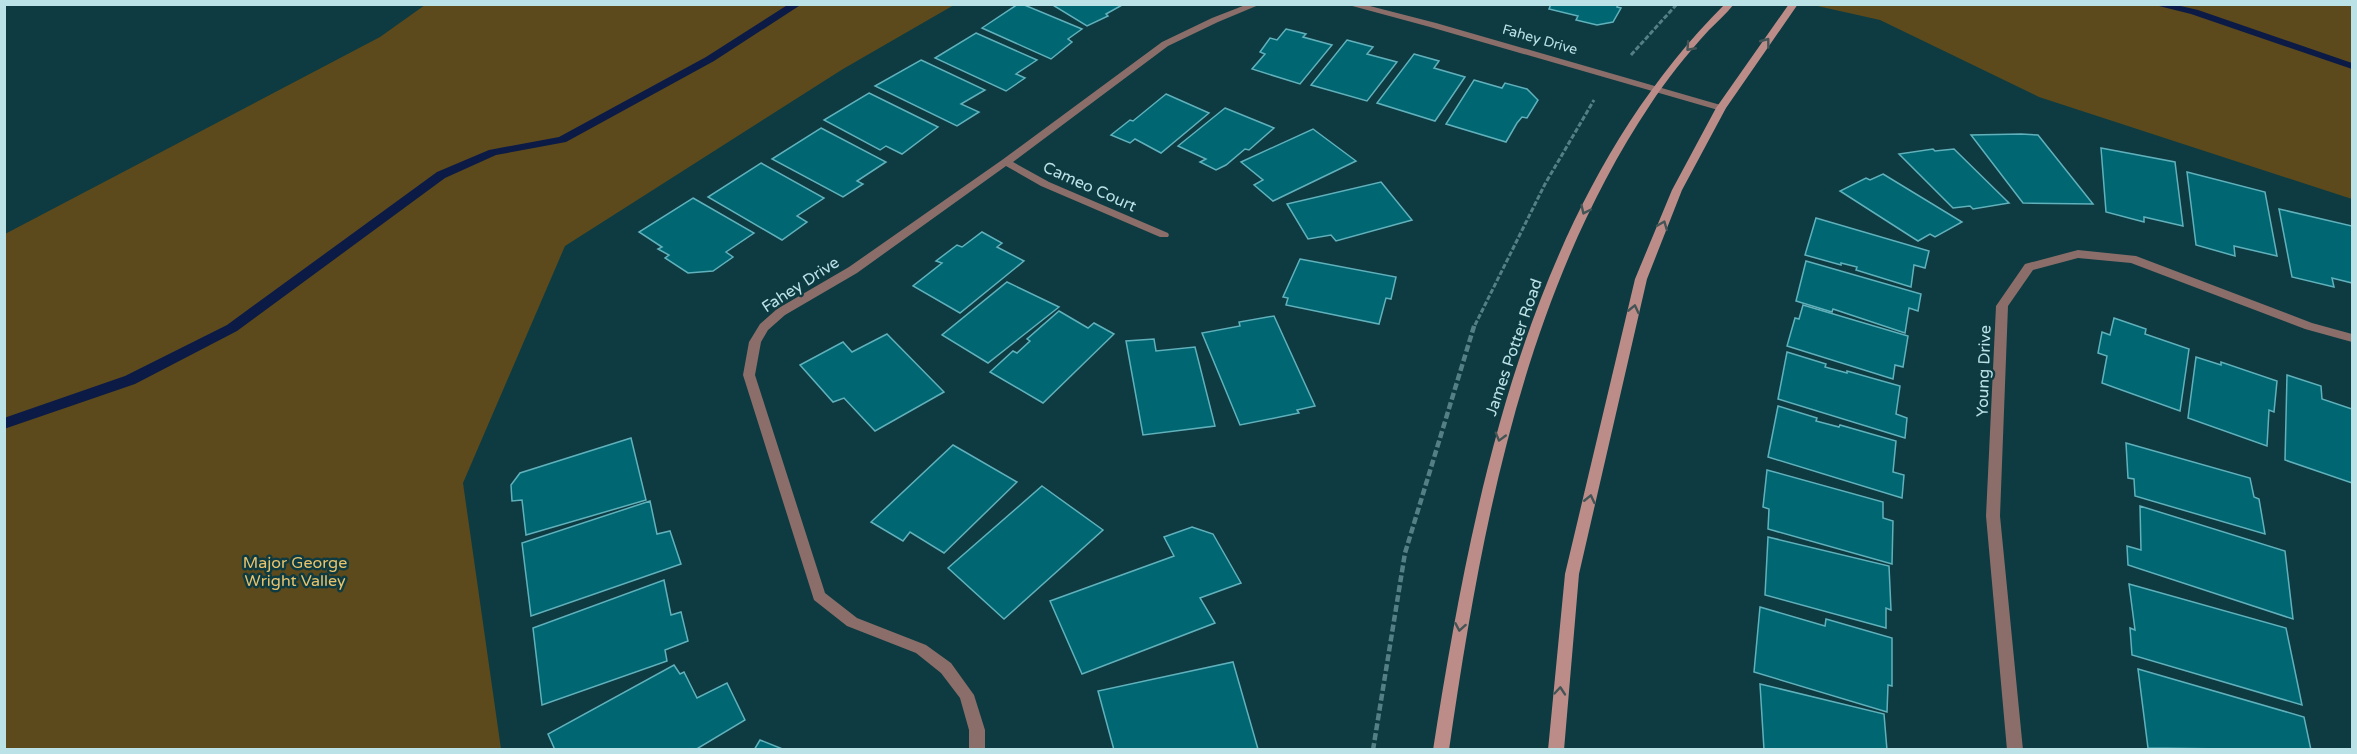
<svg xmlns="http://www.w3.org/2000/svg" width="2357" height="754" font-family="'Varela Round',sans-serif">
  <style>
    .green { fill: #5c4a1c }
    .lines { fill: none; stroke-linecap: round; stroke-linejoin: round }
    .stream { fill: #0c1a46; fill-rule: evenodd }
    .building { fill: #006772; stroke: #60b1bc; stroke-width: 1.5 }
    .path-far1 { stroke: #547f85; stroke-width: 3; stroke-dasharray: 5 2; stroke-linecap: butt }
    .path { stroke: #547f85; stroke-width: 4.5; stroke-dasharray: 7 3; stroke-linecap: butt }
    .street { fill: #8b6e6a; fill-rule: evenodd }
    .secondary { fill: #bc8d88; fill-rule: evenodd }
    .oneway { stroke: #425456 }
    .labels { text-anchor: middle; stroke-width: 5; stroke-linejoin: round; paint-order: stroke }
    .far-street-label { font-size: 14px; fill: #bbe2e7; stroke: #0d3b41 }
    .street-label { font-size: 16px; fill: #bbe2e7; stroke: #0d3b41 }
    .park-label { font-size: 16px; fill: #e9c36c; stroke: #0d3b41 }
  </style>
  <rect width="100%" height="100%" fill="#0d3b41"/>
  <g class="green">
    <polygon points="425,5 954,5 843,69 565,246 463,483 501,749 5,749 5,234 380,37"/>
    <polygon points="1813,5 2352,5 2352,199 2039,97 1880,20"/>
  </g>
  <g class="lines">
    <g class="stream">
      <polygon points="789,4 802,4 714,61 566,142 496,155 445,178 237,331 135,384 4,429 4,418 125,376 227,325 437,172 489,150 559,137 706,57"/>
      <polygon points="2151,4 2172,4 2198,10 2352,63 2352,69 2191,14"/>
    </g>
  </g>
  <g class="building">
    <polygon points="1018,4 1022,4 1082,29 1068,39 1072,42 1051,59 982,28"/>
    <polygon points="1051,4 1124,4 1106,14 1108,16 1087,26"/>
    <polygon points="1551,4 1618,4 1617,7 1621,8 1613,22 1597,25 1576,20 1578,16 1549,9"/>
    <polygon points="1286,29 1306,34 1303,37 1332,45 1300,84 1252,69 1265,54 1260,52 1270,38 1277,40"/>
    <polygon points="976,33 1037,60 1016,74 1025,78 1006,91 935,58"/>
    <polygon points="1347,40 1373,47 1367,54 1397,62 1367,101 1311,85"/>
    <polygon points="1414,54 1439,61 1434,68 1465,77 1435,121 1377,103"/>
    <polygon points="921,60 985,90 961,104 979,112 957,126 875,86"/>
    <polygon points="1474,80 1502,88 1505,83 1527,89 1538,100 1527,118 1522,117 1517,123 1506,142 1446,124"/>
    <polygon points="869,93 938,127 902,154 886,146 880,150 824,120"/>
    <polygon points="1166,94 1209,113 1161,153 1135,139 1130,143 1111,135 1130,120 1133,121"/>
    <polygon points="1225,108 1274,128 1249,150 1245,149 1226,165 1216,170 1200,162 1206,159 1178,146"/>
    <polygon points="821,128 886,162 857,181 863,184 843,197 772,159"/>
    <polygon points="1313,129 1356,161 1273,201 1254,185 1263,180 1241,162"/>
    <polygon points="2021,134 2038,135 2093,204 2023,203 1971,135"/>
    <polygon points="2101,148 2175,162 2183,226 2144,217 2144,222 2106,212"/>
    <polygon points="1933,149 1935,151 1954,149 2009,203 1973,209 1970,206 1953,208 1899,154"/>
    <polygon points="761,163 824,198 797,216 807,222 782,240 708,197"/>
    <polygon points="2187,172 2265,192 2277,256 2234,246 2235,256 2196,245"/>
    <polygon points="1883,174 1962,222 1935,237 1930,234 1918,241 1840,191 1866,178 1870,180"/>
    <polygon points="1381,182 1412,220 1336,241 1331,235 1308,239 1287,204"/>
    <polygon points="693,198 754,233 726,252 733,257 713,271 688,273 665,258 669,255 658,249 662,247 639,232"/>
    <polygon points="2279,209 2352,226 2352,283 2332,278 2334,287 2292,277"/>
    <polygon points="1816,218 1929,251 1925,268 1914,265 1911,287 1856,270 1857,267 1841,263 1841,265 1805,255"/>
    <polygon points="982,232 1002,243 997,247 1024,261 960,313 913,286 942,263 936,261 957,245 962,247"/>
    <polygon points="1300,259 1396,277 1391,299 1386,298 1379,324 1286,305 1288,298 1283,297"/>
    <polygon points="1806,261 1921,294 1918,311 1909,308 1905,333 1833,309 1832,312 1796,301"/>
    <polygon points="1007,282 1059,307 988,363 942,335"/>
    <polygon points="1803,305 1908,336 1903,367 1895,365 1893,379 1787,346 1795,318 1799,319"/>
    <polygon points="1059,311 1088,328 1094,323 1114,334 1043,403 990,372 1013,351 1017,353 1030,341 1027,339"/>
    <polygon points="1274,316 1315,406 1297,410 1299,413 1240,425 1202,333 1240,326 1239,322"/>
    <polygon points="2114,318 2146,329 2145,334 2189,349 2180,411 2102,383 2107,356 2098,353 2102,332 2110,335"/>
    <polygon points="887,334 944,392 875,431 844,398 833,402 800,365 843,342 852,352"/>
    <polygon points="1154,339 1156,351 1195,347 1215,426 1143,435 1126,341"/>
    <polygon points="1787,352 1826,364 1825,367 1847,373 1847,371 1900,386 1896,414 1907,418 1905,438 1778,399"/>
    <polygon points="2196,357 2221,365 2221,362 2277,381 2274,412 2269,410 2267,446 2188,418"/>
    <polygon points="2287,375 2321,386 2322,399 2352,409 2352,483 2285,460"/>
    <polygon points="1778,406 1817,418 1816,421 1839,427 1840,425 1896,441 1893,472 1904,475 1902,498 1768,457"/>
    <polygon points="631,438 646,500 526,535 522,500 512,501 511,485 520,473"/>
    <polygon points="2126,443 2250,478 2254,497 2259,499 2265,534 2135,496 2134,479 2128,478"/>
    <polygon points="953,445 1017,482 944,553 910,532 903,541 871,522"/>
    <polygon points="1767,470 1883,502 1883,518 1893,521 1892,564 1768,529 1769,509 1763,507"/>
    <polygon points="1042,486 1103,530 1004,619 948,568"/>
    <polygon points="650,501 657,534 670,531 681,564 531,616 522,543"/>
    <polygon points="2140,506 2285,551 2293,619 2128,565 2127,546 2141,550"/>
    <polygon points="1192,527 1213,534 1241,583 1200,598 1215,623 1082,674 1050,601 1174,556 1164,537"/>
    <polygon points="1768,537 1889,566 1891,610 1886,608 1886,628 1765,595"/>
    <polygon points="664,580 671,615 681,612 688,641 665,650 667,661 542,705 533,628"/>
    <polygon points="2129,584 2286,628 2302,705 2132,655 2130,628 2135,630"/>
    <polygon points="1760,607 1825,626 1826,619 1892,638 1892,686 1888,685 1887,712 1754,672"/>
    <polygon points="1233,662 1258,749 1114,750 1098,691"/>
    <polygon points="674,665 680,674 684,672 697,698 727,683 745,720 695,750 555,750 548,734"/>
    <polygon points="2138,669 2304,717 2311,750 2148,748"/>
    <polygon points="1760,684 1884,714 1887,750 1764,750"/>
    <polygon points="760,740 785,750 754,750"/>
  </g>
  <g class="lines">
    <g class="path-far1">
      <polyline points="1631,55 1677,4"/>
      <polyline points="1475,325 1545,184 1594,100"/>
    </g>
    <polyline class="path" points="1373,750 1405,553 1475,323"/>
    <g class="street">
      <polygon points="1248,4 1261,4 1218,22 1168,46 1013,162 1049,182 1168,233 1169,235 1168,237 1160,237 1041,186 1006,166 857,273 785,315 768,330 761,342 755,375 825,593 857,618 926,645 951,663 974,695 985,730 985,750 969,750 969,730 960,698 941,673 916,653 847,626 814,600 743,375 749,342 760,324 777,309 849,267 1002,160 1162,42 1212,18"/>
      <polygon points="1345,4 1362,4 1436,23 1724,106 1726,108 1721,111 1718,110 1430,27"/>
      <polygon points="2078,250 2136,256 2312,323 2352,334 2352,342 2305,329 2131,263 2078,258 2033,270 2008,306 2000,516 2023,750 2007,750 1986,516 1996,306 2025,264"/>
    </g>
    <g class="secondary">
      <path d="M1725,4h9c-8,10 -17,18 -25,26 -22,24 -42,49 -59,75 -126,189 -169,424 -201,645h-16c41,-260 98,-553 292,-746z"/>
      <polygon points="1789,4 1798,4 1726,108 1682,190 1647,279 1579,574 1564,750 1548,750 1565,574 1635,279 1672,190 1716,108"/>
    </g>
  </g>
  <defs><path id="oneway-chevron" d="M-2-3.5L2.5 0L-2 3.5" fill="none" stroke-width="1.6" stroke-linecap="round" stroke-linejoin="round" transform="scale(1.5)"/></defs>
  <g class="oneway">
    <use href="#oneway-chevron" transform="translate(1766 42) rotate(-53)"/>
    <use href="#oneway-chevron" transform="translate(1690 47) rotate(132)"/>
    <use href="#oneway-chevron" transform="translate(1585 210) rotate(115)"/>
    <use href="#oneway-chevron" transform="translate(1663 225) rotate(-68)"/>
    <use href="#oneway-chevron" transform="translate(1634 309) rotate(-77)"/>
    <use href="#oneway-chevron" transform="translate(1500 437) rotate(106)"/>
    <use href="#oneway-chevron" transform="translate(1590 499) rotate(-77)"/>
    <use href="#oneway-chevron" transform="translate(1460 627) rotate(100)"/>
    <use href="#oneway-chevron" transform="translate(1560 691) rotate(-85)"/>
  </g>
  <g class="labels">
    <g class="far-street-label">
      <text transform="translate(1540 39) rotate(16)" y="5">Fahey Drive</text>
    </g>
    <g class="street-label">
      <text transform="translate(1090 186) rotate(24)" y="6">Cameo Court</text>
      <text transform="translate(800 284) rotate(-33)" y="6">Fahey Drive</text>
      <text transform="translate(1513 347) rotate(-71)" y="6">James Potter Road</text>
      <text transform="translate(1983 371) rotate(-88)" y="6">Young Drive</text>
    </g>
    <g class="park-label">
      <text x="295" y="568">Major George<tspan x="295" dy="18">Wright Valley</tspan></text>
    </g>
  </g>
  <rect width="2357" height="754" fill="none" stroke="#bbe2e7" stroke-width="12"/>
</svg>
